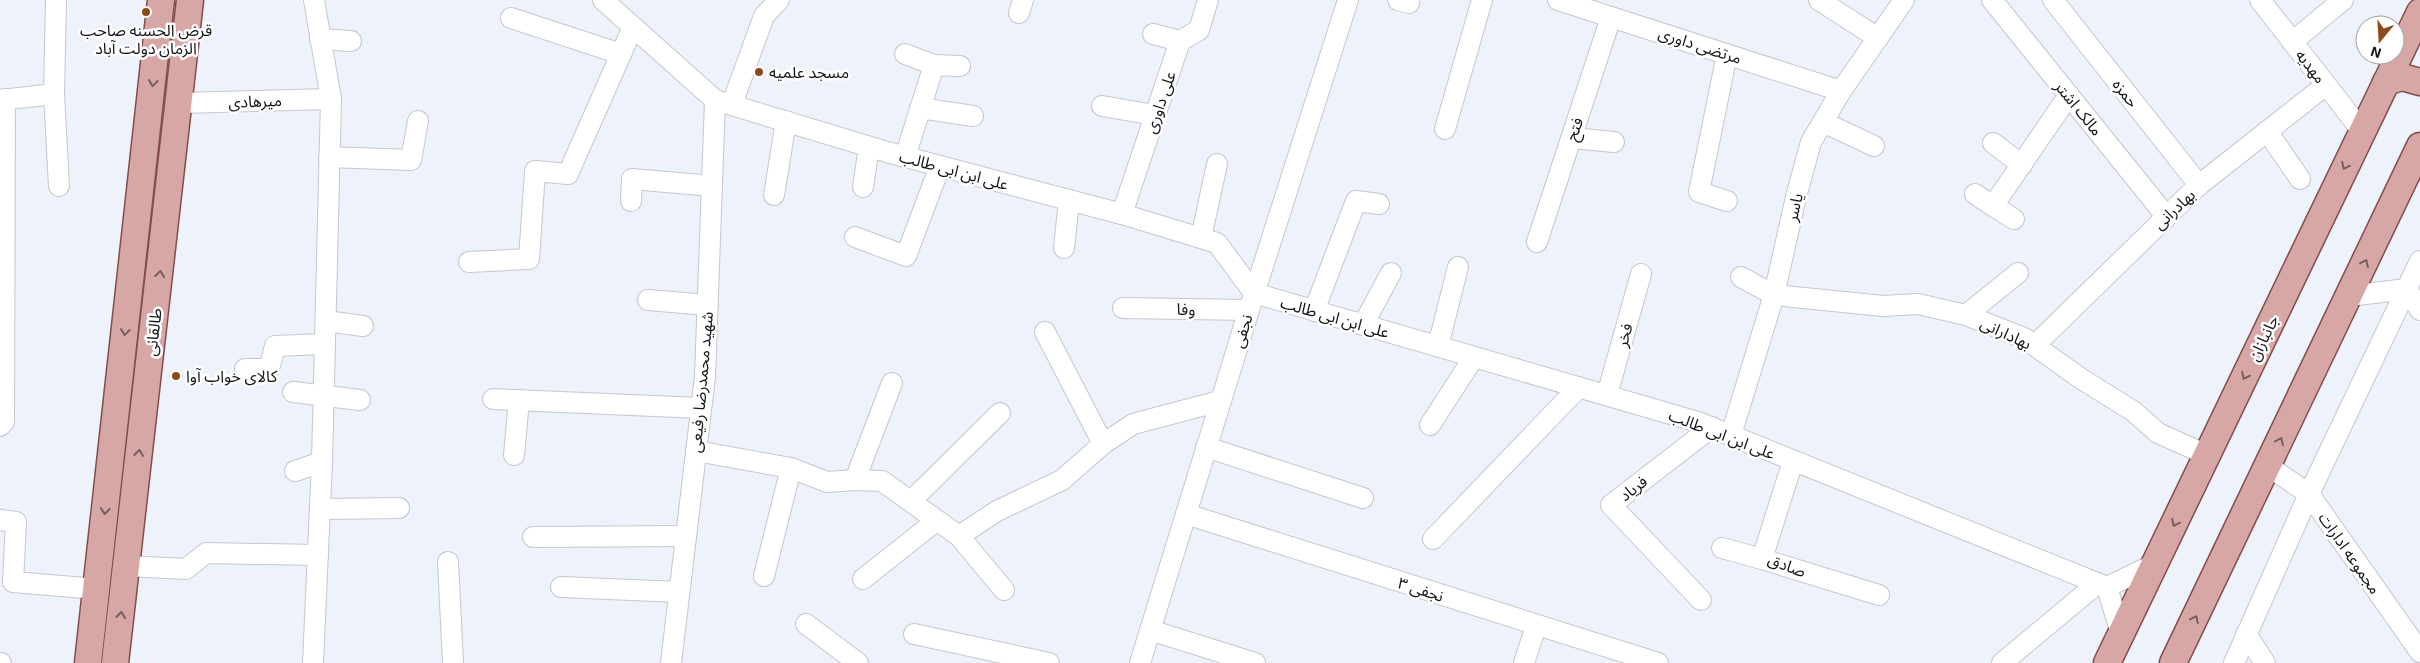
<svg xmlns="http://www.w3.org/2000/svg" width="2420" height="663" font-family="'Exo 2','Noto Sans Arabic',sans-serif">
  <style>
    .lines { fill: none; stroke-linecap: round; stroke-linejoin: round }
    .minor-casing { stroke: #c4c7cf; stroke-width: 22 }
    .major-casing { stroke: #824d4c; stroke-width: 29 }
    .minor { stroke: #fff; stroke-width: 20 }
    .major { stroke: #d7a7a5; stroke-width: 26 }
    .oneway { stroke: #755e5e }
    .poi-dot { fill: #8c4919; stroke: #fff; stroke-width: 2 }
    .labels { text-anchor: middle; stroke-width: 5; stroke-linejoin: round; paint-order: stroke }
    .poi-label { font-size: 16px; fill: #131417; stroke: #fff; text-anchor: start }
    .street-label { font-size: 16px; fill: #131417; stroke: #fff }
  </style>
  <rect width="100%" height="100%" fill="#eef2fb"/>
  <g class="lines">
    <g class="minor-casing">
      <g id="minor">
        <polyline points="603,0 715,100 887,152 1122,214 1217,243 1254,293 1698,422 2107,587"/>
        <polyline points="1398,0 1409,3"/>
        <polyline points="1558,0 1841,91"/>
        <polyline points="1819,0 1878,38"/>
        <polyline points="1992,0 2166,216"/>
        <polyline points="2053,0 2199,185"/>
        <polyline points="2260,0 2362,131"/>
        <polyline points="1019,13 1023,0"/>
        <polyline points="511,18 621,54"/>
        <polyline points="1153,34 1180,41"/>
        <polyline points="320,39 351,41"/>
        <polyline points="2292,42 2343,0"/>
        <polyline points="905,54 934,65"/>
        <polyline points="54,94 59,186"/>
        <polyline points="0,100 54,94 56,0"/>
        <polyline points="179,103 331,99"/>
        <polyline points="732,104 764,16 779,0"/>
        <polyline points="1102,106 1155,115"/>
        <polyline points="920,108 973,116"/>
        <polyline points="1823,122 1874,146"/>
        <polyline points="1445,129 1482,0"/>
        <polyline points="2267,131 2300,179"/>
        <polyline points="1572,138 1614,142"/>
        <polyline points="1993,143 2022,165"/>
        <polyline points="329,157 411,160 418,121"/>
        <polyline points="905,157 934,65 960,66"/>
        <polyline points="863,187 869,147"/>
        <polyline points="1975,194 1993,206 2069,95"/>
        <polyline points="774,195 786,121"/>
        <polyline points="631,201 632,179 712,186"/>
        <polyline points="1727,201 1699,192 1727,54"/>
        <polyline points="1993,206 2014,219"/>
        <polyline points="1122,214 1180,41 1199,30 1208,0"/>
        <polyline points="855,237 906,256 940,166"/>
        <polyline points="1201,238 1217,164"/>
        <polyline points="1537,242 1611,17"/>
        <polyline points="1064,248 1069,200"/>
        <polyline points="469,262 529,259 535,171 568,174 633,27"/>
        <polyline points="1741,277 1774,295 1883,306 1918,304 1966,315 2024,338 2080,378 2133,411 2158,433 2207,455"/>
        <polyline points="2349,296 2407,289 2420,310"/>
        <polyline points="648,300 708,305"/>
        <polyline points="1123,308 1249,310"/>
        <polyline points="1314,311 1356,201 1379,204"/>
        <polyline points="1966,315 2018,273"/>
        <polyline points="326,321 363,326"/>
        <polyline points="1363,325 1391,273"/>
        <polyline points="1045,332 1103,444"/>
        <polyline points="2035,345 2199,185 2326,85"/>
        <polyline points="1438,346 1458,267"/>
        <polyline points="245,369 269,369 275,346 325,344"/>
        <polyline points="293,392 360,400"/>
        <polyline points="1607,395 1641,274"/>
        <polyline points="493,399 701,408"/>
        <polyline points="1430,425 1474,357"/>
        <polyline points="0,426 4,422 5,99"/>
        <polyline points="1731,435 1774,295 1796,197 1811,142 1841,91 1904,0"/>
        <polyline points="1206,447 1363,498"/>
        <polyline points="696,451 791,468 827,482 855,480 882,481 959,536 997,511 1062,480 1103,444 1133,424 1220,401"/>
        <polyline points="514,455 519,400"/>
        <polyline points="1793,461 1762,559 1879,595"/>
        <polyline points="2268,466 2309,494 2420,652"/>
        <polyline points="295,471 322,462"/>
        <polyline points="855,480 892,383"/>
        <polyline points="912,500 1000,413"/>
        <polyline points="320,509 399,508"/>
        <polyline points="1186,514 1658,663"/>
        <polyline points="0,520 16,522 13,582 97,589"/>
        <polyline points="959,536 1004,590"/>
        <polyline points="533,537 686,536"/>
        <polyline points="1433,539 1579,387"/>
        <polyline points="1722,548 1762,559"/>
        <polyline points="448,562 453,663"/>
        <polyline points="126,566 186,569 206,553 318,555"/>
        <polyline points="764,576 791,468"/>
        <polyline points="863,579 936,521"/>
        <polyline points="561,587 679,592"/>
        <polyline points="1701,600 1611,505 1712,427"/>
        <polyline points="806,624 858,663"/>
        <polyline points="1150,630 1255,663"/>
        <polyline points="914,634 1049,663"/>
        <polyline points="2121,634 2107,587 2155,564"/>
        <polyline points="2246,634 2265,663"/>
        <polyline points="0,663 1,663"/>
        <polyline points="313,663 322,462 331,99 314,0"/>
        <polyline points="671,663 705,377 715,100"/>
        <polyline points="1140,663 1249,310 1348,0"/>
        <polyline points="1524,663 1536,626"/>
        <polyline points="2002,663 2098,583"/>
        <polyline points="2234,663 2309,494 2420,261"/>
      </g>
    </g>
    <g class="major-casing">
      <g id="major">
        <polyline points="2386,82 2402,77 2420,82"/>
        <polyline points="88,663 161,0"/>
        <polyline points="115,663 190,0"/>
        <polyline points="2107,663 2420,12"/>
        <polyline points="2173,663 2420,146"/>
      </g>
    </g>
    <use href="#minor" class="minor"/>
    <use href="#major" class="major"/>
  </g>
  <defs><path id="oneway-chevron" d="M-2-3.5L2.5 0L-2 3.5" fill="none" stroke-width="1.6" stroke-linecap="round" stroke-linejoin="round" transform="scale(1.25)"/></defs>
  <g class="oneway">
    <use href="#oneway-chevron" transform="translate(153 83) rotate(96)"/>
    <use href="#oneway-chevron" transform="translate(2345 166) rotate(116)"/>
    <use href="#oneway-chevron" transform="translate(2365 263) rotate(-65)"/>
    <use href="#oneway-chevron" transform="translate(160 274) rotate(-83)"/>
    <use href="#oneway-chevron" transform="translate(125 332) rotate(96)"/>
    <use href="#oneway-chevron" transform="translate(2245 376) rotate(116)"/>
    <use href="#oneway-chevron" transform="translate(2280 441) rotate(-65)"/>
    <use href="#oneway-chevron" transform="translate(139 453) rotate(-83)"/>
    <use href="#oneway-chevron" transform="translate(105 511) rotate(96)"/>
    <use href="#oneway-chevron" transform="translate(2175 523) rotate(116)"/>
    <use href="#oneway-chevron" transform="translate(121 615) rotate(-83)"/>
    <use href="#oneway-chevron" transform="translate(2195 619) rotate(-64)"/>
  </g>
  <g class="poi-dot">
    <circle cx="146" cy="12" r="5"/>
    <circle cx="759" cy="72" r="5"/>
    <circle cx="176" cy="376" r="5"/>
  </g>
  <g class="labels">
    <g class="poi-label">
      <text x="146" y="36" text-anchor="middle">قرض الحسنه صاحب<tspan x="146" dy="18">الزمان دولت آباد</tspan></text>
      <text x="769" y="78">مسجد علمیه</text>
      <text x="186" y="382">کالای خواب آوا</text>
    </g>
    <g class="street-label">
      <text transform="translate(1700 45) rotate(18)" y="6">مرتضی داوری</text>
      <text transform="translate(2311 66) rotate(52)" y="6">مهدیه</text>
      <text transform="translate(2126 93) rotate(52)" y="6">حمزه</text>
      <text transform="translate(255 101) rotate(-2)" y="6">میرهادی</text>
      <text transform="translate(1160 102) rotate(-71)" y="6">علی داوری</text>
      <text transform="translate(2079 108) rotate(51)" y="6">مالک اشتر</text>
      <text transform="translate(1574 129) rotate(-72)" y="6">فتح</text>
      <text transform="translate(954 170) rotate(15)" y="6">علی ابن ابی طالب</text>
      <text transform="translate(1794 207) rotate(-77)" y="6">یاسر</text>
      <text transform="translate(2174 209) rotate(-43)" y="6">بهادرانی</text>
      <text transform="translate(1186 309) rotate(1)" y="6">وفا</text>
      <text transform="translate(1335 317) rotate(16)" y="6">علی ابن ابی طالب</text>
      <text transform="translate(1242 331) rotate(-73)" y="6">نجفی</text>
      <text transform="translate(153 332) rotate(-83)" y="6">طالقانی</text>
      <text transform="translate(2006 333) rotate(25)" y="6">بهادارانی</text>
      <text transform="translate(1624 335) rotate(-75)" y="6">فخر</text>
      <text transform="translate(2263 338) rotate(-64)" y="6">جانبازان</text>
      <text transform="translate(701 382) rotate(-85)" y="6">شهید محمدرضا رفیعی</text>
      <text transform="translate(1722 434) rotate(21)" y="6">علی ابن ابی طالب</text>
      <text transform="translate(1633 488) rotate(-38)" y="6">فریاد</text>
      <text transform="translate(2350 553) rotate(55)" y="6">مجموعه ادارات</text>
      <text transform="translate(1787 565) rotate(20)" y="6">صادق</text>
      <text transform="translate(1421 589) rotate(18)" y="6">نجفی ۳</text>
    </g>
  </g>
  <g transform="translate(2380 40) rotate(198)"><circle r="24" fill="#ffffff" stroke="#a1a1a2"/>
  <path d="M0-4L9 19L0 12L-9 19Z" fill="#8c4919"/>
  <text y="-8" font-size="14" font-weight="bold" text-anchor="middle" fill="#131417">N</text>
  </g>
</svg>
